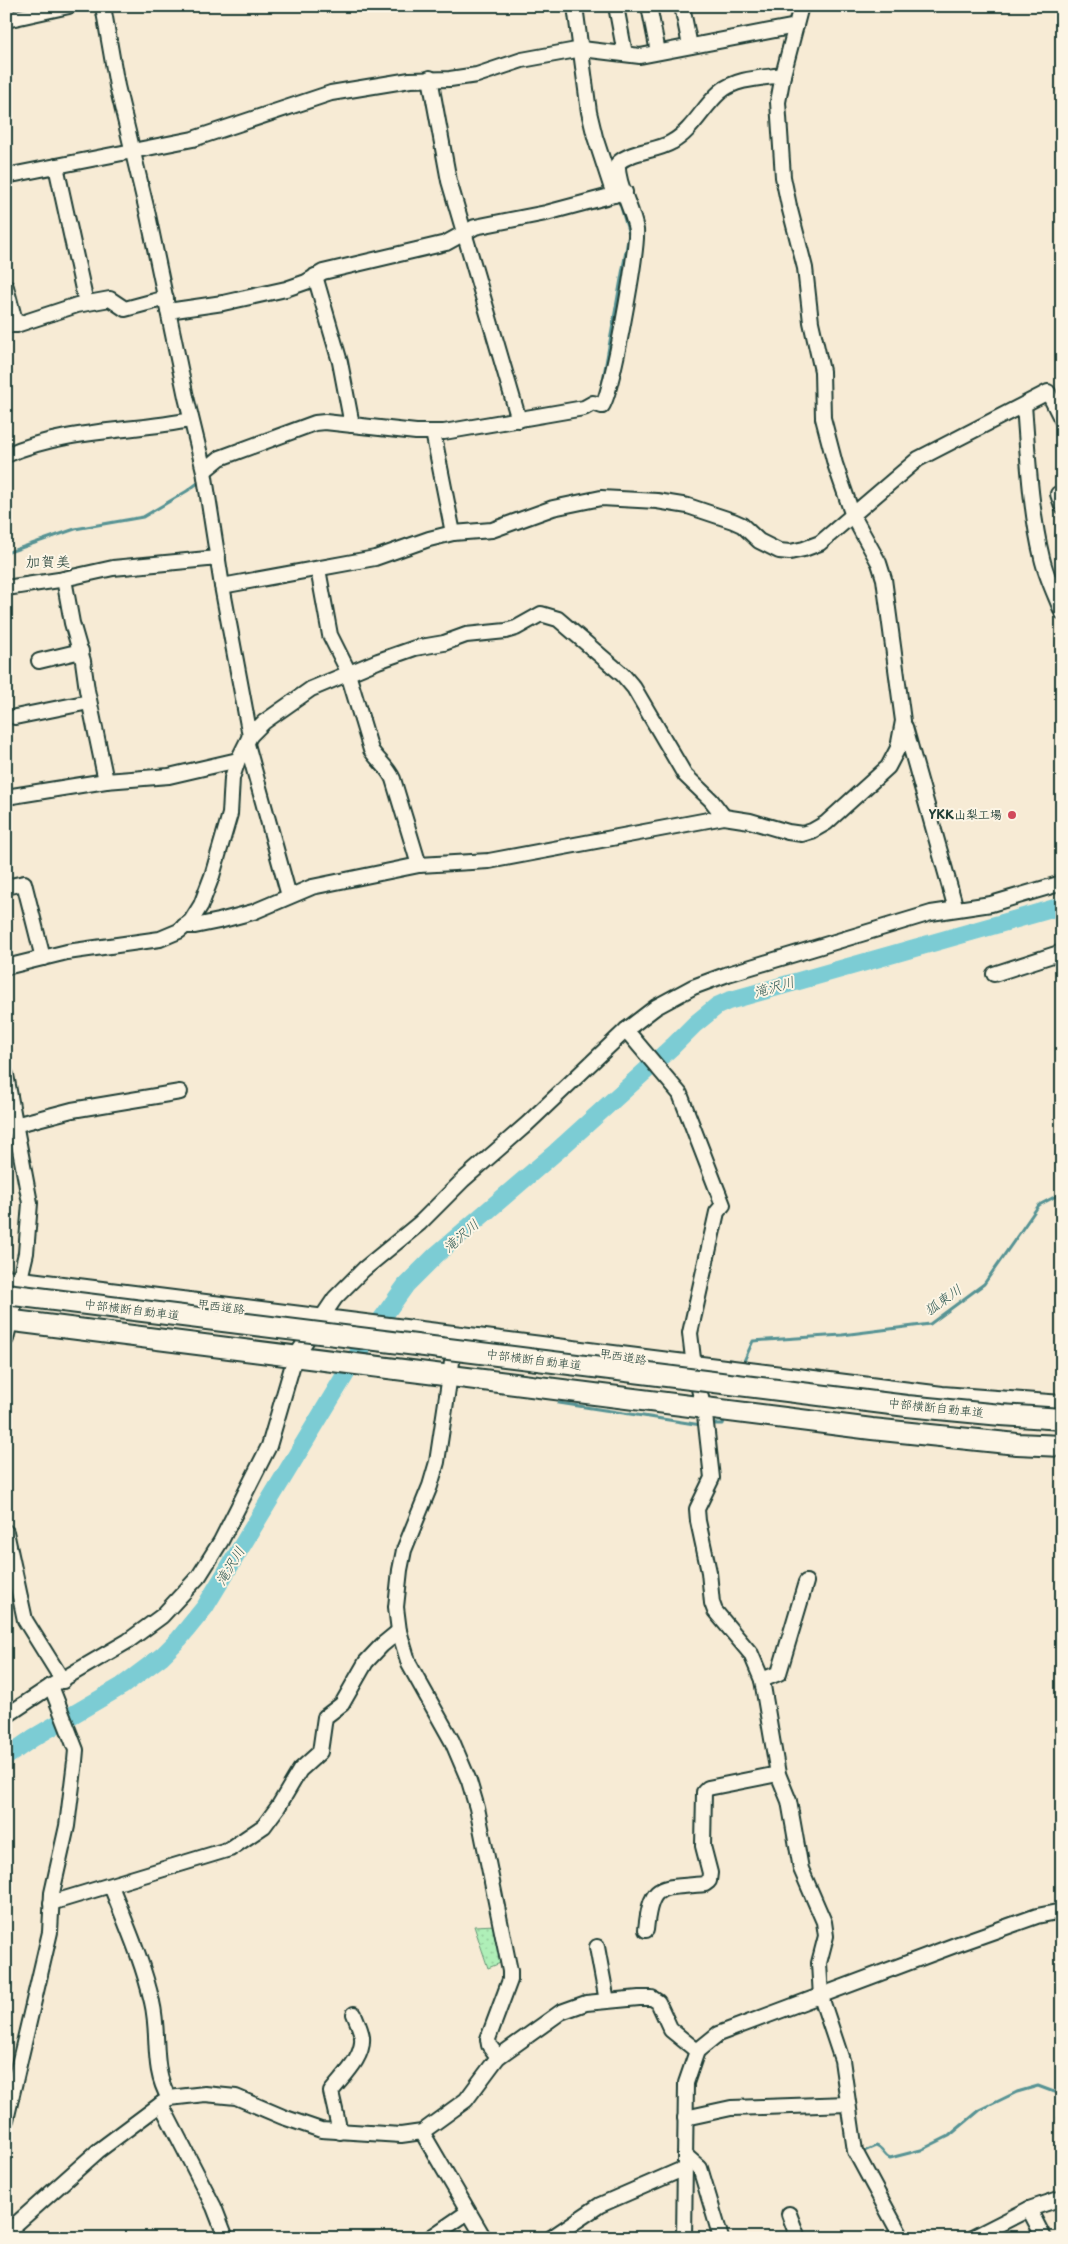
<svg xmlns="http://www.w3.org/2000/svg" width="1068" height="2244" font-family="'Playpen Sans','Klee One',sans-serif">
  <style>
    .park { fill: url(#park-dots); stroke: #679676 }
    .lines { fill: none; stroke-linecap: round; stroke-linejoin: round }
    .stream { stroke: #569394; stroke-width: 3 }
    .river { stroke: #7bccd4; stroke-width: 18 }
    .minor-casing { stroke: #1f3d34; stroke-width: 18 }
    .highway-casing { stroke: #1f3d34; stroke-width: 24 }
    .minor { stroke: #fcf5e5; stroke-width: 14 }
    .highway { stroke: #fcf5e5; stroke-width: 20 }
    .highway-bridge-casing { stroke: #1f3d34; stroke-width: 24; stroke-linecap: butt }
    .highway-bridge { stroke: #fcf5e5; stroke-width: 20 }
    .poi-dot { fill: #d1495b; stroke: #fcf5e5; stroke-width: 2 }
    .labels { text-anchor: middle; stroke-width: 4; stroke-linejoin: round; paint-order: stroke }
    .poi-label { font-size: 12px; font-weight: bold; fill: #1f3d34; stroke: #fcf5e5; text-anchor: end }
    .street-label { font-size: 12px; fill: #1f3d34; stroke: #fcf5e5 }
    .water-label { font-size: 14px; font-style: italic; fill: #315a54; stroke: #fcf5e5 }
    .quarter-label { font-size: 15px; fill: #1f3d34; stroke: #fcf5e5 }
  </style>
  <defs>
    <pattern id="park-dots" width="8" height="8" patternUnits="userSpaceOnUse" patternTransform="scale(1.25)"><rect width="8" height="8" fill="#afefb8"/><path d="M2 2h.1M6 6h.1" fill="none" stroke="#96ce9f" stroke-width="1.8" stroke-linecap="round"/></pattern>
  </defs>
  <rect width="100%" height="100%" fill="#f7ebd5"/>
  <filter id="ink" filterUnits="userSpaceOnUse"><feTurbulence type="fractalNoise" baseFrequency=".02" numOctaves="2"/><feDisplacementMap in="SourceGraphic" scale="10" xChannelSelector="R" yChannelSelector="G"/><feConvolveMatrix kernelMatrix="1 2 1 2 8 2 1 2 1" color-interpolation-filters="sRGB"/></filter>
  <g filter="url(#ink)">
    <polygon class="park" points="496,1925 503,1962 488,1968 474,1926"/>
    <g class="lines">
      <g class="stream">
        <polyline points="602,386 629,234 618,197"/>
        <polyline points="6,553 75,529 143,517 187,491 202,480"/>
        <polyline points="744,1361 753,1341 842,1335 930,1324 984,1284 1039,1205 1062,1193"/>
        <polyline points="559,1403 701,1425"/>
        <polyline points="710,1424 723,1424 725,1418"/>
        <polyline points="1062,2112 1059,2118 1062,2131"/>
        <path d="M860,2153l16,-7c7,2 7,9 14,12l31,-8 28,-14 31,-26 37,-18 21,-6 24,9"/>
      </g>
      <polyline class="river" points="6,1757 33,1738 122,1686 162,1656 179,1639 205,1607 365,1342 406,1285 436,1255 556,1152 673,1046 695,1024 717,1006 728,1001 1062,906"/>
      <g class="minor-casing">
        <g id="minor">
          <polyline points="103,6 117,86 148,215 186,397 204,471 222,586 250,736"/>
          <polyline points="575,6 589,112 595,137 614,195"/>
          <polyline points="616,6 625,54"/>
          <polyline points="649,6 658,52"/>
          <polyline points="682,6 690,46"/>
          <polyline points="6,20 69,6"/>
          <polyline points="430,78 449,181 519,420"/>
          <polyline points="56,166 86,303"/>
          <polyline points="6,176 193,139 331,93 410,80 450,79 477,75 522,60 582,49 640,56 796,26"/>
          <polyline points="315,276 340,362 352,425"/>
          <polyline points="6,287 16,325"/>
          <polyline points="168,311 223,303 286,289 306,282 323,272 446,243 475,227 546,213 625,192"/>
          <polyline points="6,325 16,325 77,305 110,299 125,309 166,298"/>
          <path d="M1024,405c4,51 6,103 18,153 4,18 13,36 20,54"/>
          <polyline points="433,432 453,533"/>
          <path d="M6,455c59,-26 123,-23 185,-35"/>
          <path d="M204,471l16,-13 95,-35 10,-1 91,10h28l140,-24 9,-5 9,3c10,-12 36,-157 34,-176 -3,-21 -20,-47 -18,-67 15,-13 37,-11 54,-21 20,-11 31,-35 48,-50 16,-14 43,-14 63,-17"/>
          <polyline points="1058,494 1062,506"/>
          <path d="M318,569l12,66 16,32 25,83c7,11 17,17 22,29l26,86"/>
          <polyline points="64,579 72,623 83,661 87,690 106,781"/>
          <polyline points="222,586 375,558 429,539 453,533 492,530 553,508 601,498 657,501 688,506 733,521 742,525 759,541 779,551 790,552 804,549 820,543 918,459 1048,392 1062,420"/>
          <polyline points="6,588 59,580 113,568 218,558"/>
          <polyline points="39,661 81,651"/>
          <polyline points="15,717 89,702"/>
          <polyline points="905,727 956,909"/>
          <polyline points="247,744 289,896"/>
          <polyline points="6,797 106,781 169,776 238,760"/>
          <polyline points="6,887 24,883 43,958"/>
          <polyline points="184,926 195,926 219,921 253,912 312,887 380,873 419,865 489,861 724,817 750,821 788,832 802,834 812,831 826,823 888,767 898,748 903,721 884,579 879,563 853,516 835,464 823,418 822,371 811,322 805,268 789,206 783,177 778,102 783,75 801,6"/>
          <polyline points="6,967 67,952 160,939 179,931 191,921 201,905 212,876 230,814 232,778 238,760 250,736 264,722 311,689 378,661 415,648 444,643 466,635 506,631 516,628 541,614 558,619 623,675 634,688 685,775 711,800 724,817"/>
          <polyline points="994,974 1062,952"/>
          <polyline points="626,1030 680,1094 723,1205 717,1212 690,1333 694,1367 705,1415 712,1478 697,1509 698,1521 709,1572 712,1603 715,1611 751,1654 762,1680 778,1774 789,1801 801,1869 824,1922 826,1936 819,1963 821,1997 842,2060 855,2151 902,2238"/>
          <polyline points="6,1075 30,1203 26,1253 6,1339"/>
          <polyline points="7,1127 72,1110 180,1092"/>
          <polyline points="455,1342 437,1462 430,1486 404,1550 400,1570 396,1607 399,1631 409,1664 452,1741 469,1781 477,1808 510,1971 510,1980 488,2039 489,2045 498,2057"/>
          <polyline points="6,1532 25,1620 63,1681"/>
          <polyline points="762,1680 779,1673 806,1582"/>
          <polyline points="6,1716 51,1686 128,1641 162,1616 199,1576 221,1541 269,1446 295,1357 335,1298 364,1269 420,1223 463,1180 527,1124 626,1030 656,1007 693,987 728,974 931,913 991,904 1062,883"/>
          <path d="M111,1886c15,38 32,76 41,116 8,32 -1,67 17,96"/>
          <polyline points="51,1903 230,1849 264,1826 278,1807 300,1770 320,1752 325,1717 342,1704 366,1662 382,1645 399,1631"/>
          <path d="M646,1930c5,-50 15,-41 59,-46l4,-3 1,-8 -7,-27 1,-54 4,-4 70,-14"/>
          <polyline points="597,1947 607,2001"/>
          <polyline points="161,2104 214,2207 226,2238"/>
          <polyline points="685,2118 731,2108 848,2104"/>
          <polyline points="6,2120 50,1932 52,1893 67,1826 75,1761 76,1750 51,1686"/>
          <path d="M340,2132l-9,-40c12,-16 33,-34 31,-55 -1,-7 -5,-16 -8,-23"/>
          <polyline points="422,2132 484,2238"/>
          <polyline points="685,2155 700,2168 721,2238"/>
          <polyline points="1029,2209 1044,2238"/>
          <polyline points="789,2214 798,2238"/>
          <polyline points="6,2233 98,2151 169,2098 205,2094 236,2097 283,2117 321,2130 401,2135 422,2132 466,2100 498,2057 561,2012 586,2003 639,1998 652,1998 658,2002 671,2030 697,2051"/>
          <polyline points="430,2238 468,2212"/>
          <polyline points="551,2238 600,2205 685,2168"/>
          <polyline points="684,2238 686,2083 697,2051 718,2034 958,1944 1037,1916 1062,1911"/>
          <polyline points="972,2238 1029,2209 1062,2198"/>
        </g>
      </g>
      <g class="highway-casing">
        <g id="highway">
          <polyline points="6,1280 942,1397 1062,1406"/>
          <polyline points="6,1320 872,1429 1017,1444 1062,1446"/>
        </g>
      </g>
      <use href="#minor" class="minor"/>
      <use href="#highway" class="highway"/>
      <g class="highway-bridge-casing">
        <polyline id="highway-bridge" points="6,1294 907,1406 1001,1415 1062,1419"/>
      </g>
      <use href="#highway-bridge" class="highway-bridge"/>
    </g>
  </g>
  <circle class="poi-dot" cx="1012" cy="815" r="5"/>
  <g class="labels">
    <g class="poi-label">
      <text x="1002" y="819">YKK山梨工場</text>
    </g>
    <g class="street-label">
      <text transform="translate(221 1307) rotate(7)" y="4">甲西道路</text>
      <text transform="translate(132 1310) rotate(7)" y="4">中部横断自動車道</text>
      <text transform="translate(623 1357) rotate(8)" y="4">甲西道路</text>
      <text transform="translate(534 1360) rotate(7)" y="4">中部横断自動車道</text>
      <text transform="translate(936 1408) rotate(6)" y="4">中部横断自動車道</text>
    </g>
    <g class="water-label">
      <text transform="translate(774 987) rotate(-16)" y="5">滝沢川</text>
      <text transform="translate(461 1236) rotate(-41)" y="5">滝沢川</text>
      <text transform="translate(943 1300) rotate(-35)" y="5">狐東川</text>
      <text transform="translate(230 1566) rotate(-59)" y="5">滝沢川</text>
    </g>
    <g class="quarter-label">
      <text x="48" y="567">加賀美</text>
    </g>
  </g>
  <rect width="1068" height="2244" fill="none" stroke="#fcf5e5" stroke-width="25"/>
  <rect x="12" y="12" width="1043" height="2219" fill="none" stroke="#1f3d34" stroke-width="2" filter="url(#ink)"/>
</svg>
